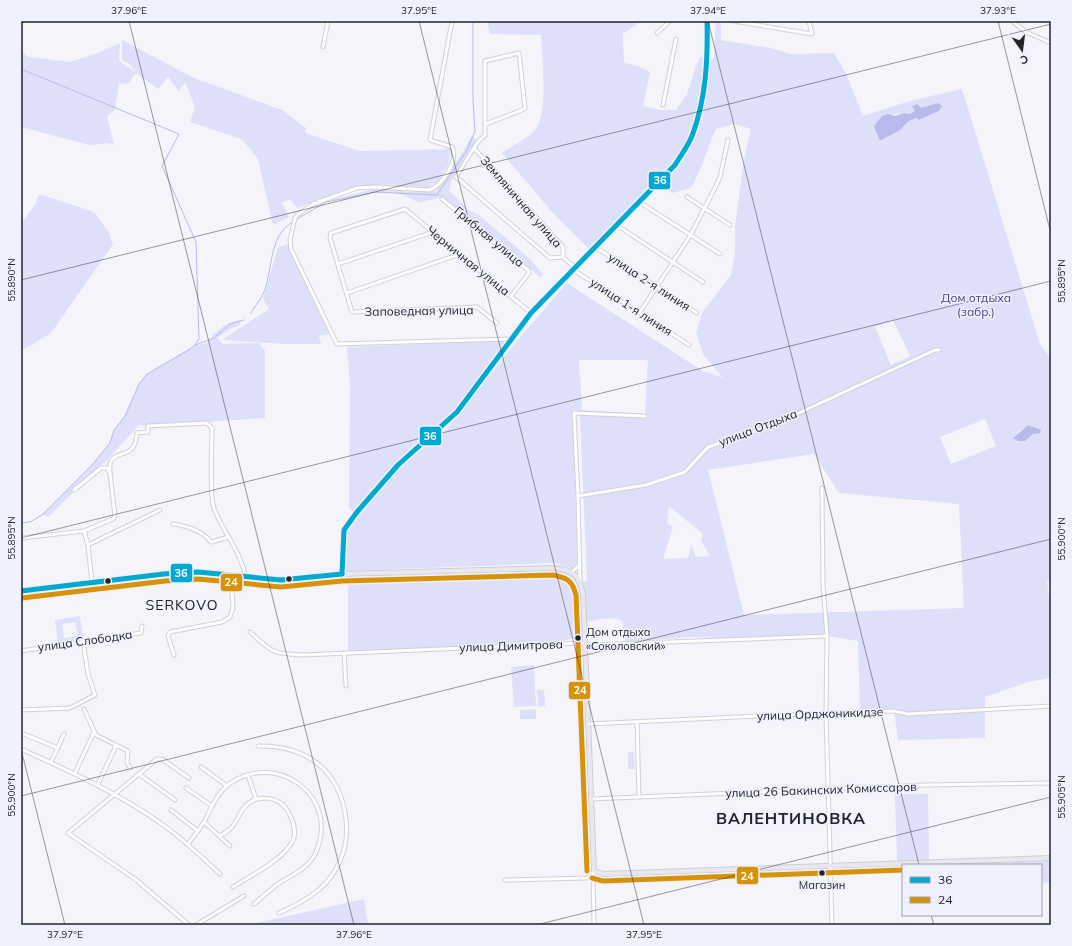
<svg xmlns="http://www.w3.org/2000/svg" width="1072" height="946" font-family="Mulish,sans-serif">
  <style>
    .green { fill: #dedff9; fill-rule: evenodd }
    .water { fill: #b9baeb }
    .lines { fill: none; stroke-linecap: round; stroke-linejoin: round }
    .stream { stroke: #b9baeb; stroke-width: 1 }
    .minor-casing { stroke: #d1d1d6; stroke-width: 5 }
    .major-casing { stroke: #cfcfd2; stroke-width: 6 }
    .minor { stroke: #fdfdfe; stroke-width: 3 }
    .major { stroke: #e9e8f1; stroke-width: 4 }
    .bus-1-casing { stroke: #f0f1fe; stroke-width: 8 }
    .bus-2-casing { stroke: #f0f1fe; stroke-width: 8 }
    .bus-1 { stroke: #00a9ce; stroke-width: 5 }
    .bus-2 { stroke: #d79206; stroke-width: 5 }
    .ticks { fill: none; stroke: #232328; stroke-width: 1; stroke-opacity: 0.45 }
    .bus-dot { fill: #232328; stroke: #f0f1fe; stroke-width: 1.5 }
    .labels { text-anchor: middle; stroke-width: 3; stroke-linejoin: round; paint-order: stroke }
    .bus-label { font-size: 11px; fill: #232328; stroke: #f0f1fe; text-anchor: start }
    .street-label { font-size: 12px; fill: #232328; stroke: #f0f1fe }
    .park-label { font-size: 12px; fill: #453f8f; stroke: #f0f1fe }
    .quarter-label { font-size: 14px; letter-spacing: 1px; fill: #232328; stroke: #f0f1fe }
    .district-label { font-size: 16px; font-weight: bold; letter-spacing: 1px; fill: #232328; stroke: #f0f1fe }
    .line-badge { stroke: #f0f1fe; stroke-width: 1.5 }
    .badge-label { font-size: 11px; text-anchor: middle; font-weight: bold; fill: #fff }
    .neatline { fill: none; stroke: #232328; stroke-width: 1.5 }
    .ticks-label { font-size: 10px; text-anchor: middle; fill: #232328 }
  </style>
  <rect width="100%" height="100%" fill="#f4f4fa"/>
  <g class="green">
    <path d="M487,21h155l-19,13 1,29 11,2 15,7 -7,34 18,4h15l11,-16 9,-28 5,-10 4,4 9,-2 2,-37h5v19l50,8 20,6 43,-1 12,21 17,42 47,-15 52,-12 78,255 11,15v221l-4,1 2,19h2v78l-23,4 -43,15v41l-87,2 -4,-29 -34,1 -2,-71 -31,-5 -71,3 -66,-2 -64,5 -4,-21c-8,-6 -27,-1 -37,2v7l-8,7 -12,3 -4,3 -213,8v-72l4,-5h143l59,-3 18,2 9,11 6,-4 -7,-166 -7,-5 4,156 -4,4 -18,-6 -209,8 -2,-3 1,-30 6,-14 49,-56 47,-39 70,-88 50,-58 134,87 22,8 -20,-24 -7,-21 6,-20 29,-38 4,-22v-27l9,-66 7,-31 -16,-5 -19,5c-9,20 -14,40 -25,59l-19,5 -15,-15 -68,71 -37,-37 -50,-59c7,-5 29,-17 33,-23 14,-17 7,-73 6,-95l-51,-1zM938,103l1,8 -20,9 -3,-2c-10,4 -9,5 -16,12 -1,1 -17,9 -20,11l8,-27c8,2 14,-2 22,0l11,-6zM893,320l17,36 -19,9 -16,-38zM579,360h69l-3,54 -63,-4zM985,419l11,27 -45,18 -11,-27zM1028,425l12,8 -24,1zM814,454l25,39 120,11 5,104 -220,7 -36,-145zM669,506l34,28 -2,7 9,15 -14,1 -5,-13 -3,14 -25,1 10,-32 -6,-4z"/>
    <polygon points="122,40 194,78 282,110 306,128 305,132 308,134 360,151 451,149 448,165 436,184 432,183 429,187 372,185 351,188 297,208 290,199 282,203 289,217 273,225 258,159 246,144 241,139 190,122 195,107 185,82 179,91 168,77 158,89 136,73 128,84 119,83 115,110 107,116 114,145 108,143 90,145 21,127 21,52 29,57 70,62 98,53 120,43 119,61 135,72 131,65 122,60"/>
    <path d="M471,136l6,4 -9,18 -17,23 -2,10 20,19 10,5 51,44 13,15 -3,3 -96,-79h-6l-19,5c-34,-21 -57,-7 -92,-2l47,-12 35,3 27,-1 27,-39z"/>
    <polygon points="39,194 94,212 108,231 113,244 51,333 21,351 21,219 24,220 36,203"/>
    <polygon points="288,244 330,334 319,336 321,344 285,344 222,340 269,309 263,299 278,247"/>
    <path d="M241,320l-1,5 -8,3 -15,10 6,6 36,-1 6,8v67l-117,8 -9,-1 -33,36 -57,55 -7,-1 50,-50 18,-22 4,-13 11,-14 14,-32 8,-10 48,-29 12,-2c8,-12 19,-21 34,-23z"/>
    <polygon points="503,341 506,343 455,410 441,426 409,450 353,512 349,507 350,386 347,347"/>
    <path d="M80,616l3,23 -25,4 -3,-23zM75,622l3,14 -14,2 -2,-14z"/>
    <polygon points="534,665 536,706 514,707 511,667"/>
    <polygon points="537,690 544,690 545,706 538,707"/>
    <polygon points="536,709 536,719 520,719 520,710"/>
    <polygon points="628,752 634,752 635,769 628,769"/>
    <polygon points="895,794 928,794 929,860 897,861"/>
    <polygon points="1051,861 1051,882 1041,883 1041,865 1013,865 1014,862"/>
    <polygon points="364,899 368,925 247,925"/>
  </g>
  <g class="water">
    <path d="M938,103l4,3 -3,5 -20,9 -3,-2c-10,4 -9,5 -16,12 -2,2 -16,8 -20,11l-6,-15 8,-10 6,-2 7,2 10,-3 5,1 5,-3 -3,-5 5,-2 4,4z"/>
    <polygon points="1028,425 1041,430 1040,433 1033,434 1025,441 1018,441 1013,438"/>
  </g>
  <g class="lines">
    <g class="stream">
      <polyline points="21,69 179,134 162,166 196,242 199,339 195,345 187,351 147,374 139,384 125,416 114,430 110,443 92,465 42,515 30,522 21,523"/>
      <polyline points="297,219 326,202 375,192 437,195 467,150 475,131 473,99 473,21"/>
      <path d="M251,313c3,-6 9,-12 12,-19 10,-21 5,-57 28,-71"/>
      <polyline points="195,345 214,338 230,324 244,320"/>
    </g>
    <g class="minor-casing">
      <g id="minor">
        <path d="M452,21l-22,119 22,7c7,13 -10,39 -23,43l-54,-3 -18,1 -44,16 -16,11 -2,3 -5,22 1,9 46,95 174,-5"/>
        <polyline points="734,21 812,34 809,21"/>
        <polyline points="1012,21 1026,32 1051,43"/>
        <polyline points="657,33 670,21"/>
        <polyline points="323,47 328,21"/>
        <polyline points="663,105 676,39"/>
        <polyline points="486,124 522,110 525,108 519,53 485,61 485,135 477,143 456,177 550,258 563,257"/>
        <polyline points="474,148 563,247 563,257"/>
        <polyline points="687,197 730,225"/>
        <polyline points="442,199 528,270 529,273 511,296"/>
        <polyline points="644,205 720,254"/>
        <polyline points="621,228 703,282"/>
        <polyline points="600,250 697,313"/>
        <polyline points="563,257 574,267"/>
        <polyline points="338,264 433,232"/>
        <polyline points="572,269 689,345"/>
        <polyline points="347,293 460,254"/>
        <polyline points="640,312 690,236 715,188 720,177 728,140"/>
        <polyline points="497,323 477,307 352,312 330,238 331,233 405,209 531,313"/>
        <path d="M110,473c0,-4 -1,-9 1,-12 7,-12 24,-1 26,-28l11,-1v-6l59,-3 5,5c0,17 -3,67 2,80 9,25 27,43 32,70"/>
        <polyline points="822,488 823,585 827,636 826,713 832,925"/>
        <polyline points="578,496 646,485 685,472 708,447 773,425 935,350 939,350"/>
        <path d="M173,524c14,2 29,6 38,18l18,-5"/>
        <polyline points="84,531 88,545 92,582"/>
        <polyline points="21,538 84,531 113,519 115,516 110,473 107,468 101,468 74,490"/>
        <polyline points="88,545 160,510"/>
        <polyline points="572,572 580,564"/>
        <path d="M342,574v-30l2,-14 13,-18 41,-47 59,-53 74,-99 144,-148c5,-9 13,-19 17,-29 14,-36 17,-76 15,-115"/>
        <polyline points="580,582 578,496 574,413 645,416"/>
        <path d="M250,632c22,20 22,22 53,23l278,-12 8,2 238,-9"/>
        <polyline points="21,651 141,633 142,626"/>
        <polyline points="344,653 346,686"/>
        <polyline points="174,655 168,636 170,632 222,622 230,617 233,608 231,576"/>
        <polyline points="84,709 96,735 128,751 127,762 130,768"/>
        <polyline points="21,710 70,708 95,695 88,674 83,641"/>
        <polyline points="637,722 639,797"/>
        <polyline points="588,724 826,713 894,711 908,714 1051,706"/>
        <polyline points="21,733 58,748"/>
        <path d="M258,746c48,-1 82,24 88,73 2,18 -1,35 -10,50 -12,22 -35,34 -57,44"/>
        <path d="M21,749c48,22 95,43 138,73 22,15 42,34 61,52"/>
        <polyline points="51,762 64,734"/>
        <polyline points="201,767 227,786"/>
        <polyline points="75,773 94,732"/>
        <polyline points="139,774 175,800"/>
        <polyline points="248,775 256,799"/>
        <polyline points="98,784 116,746"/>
        <polyline points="186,788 212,806"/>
        <polyline points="590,799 926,785 1051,783"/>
        <polyline points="171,810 198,831"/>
        <polyline points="204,822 230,846"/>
        <path d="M220,836c4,-3 9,-5 12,-9 8,-10 9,-20 20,-26 8,-5 23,-3 30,3 8,7 16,26 11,36 -8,19 -43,36 -60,47"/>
        <path d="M188,844c5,-7 11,-14 16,-22 7,-13 12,-28 25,-38 49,-34 111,13 87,68 -8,18 -26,23 -41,34 -7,6 -14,12 -21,18"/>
        <polyline points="593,873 594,925"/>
        <polyline points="505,880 587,878 591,876 594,871"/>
        <polyline points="189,925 135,879 68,833 157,759 162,759 189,778"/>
        <polyline points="196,925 244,896"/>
      </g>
    </g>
    <g class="major-casing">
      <path id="major" d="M21,591l143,-17 34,-2 48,6 35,2 61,-6 212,-6c20,2 25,7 29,26l11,277 9,3 448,-16"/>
    </g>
    <use href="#minor" class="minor"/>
    <use href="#major" class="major"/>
    <g class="bus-1-casing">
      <g id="bus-1">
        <path d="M342,574l2,-44 13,-18 41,-47 59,-53 74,-99 144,-148c6,-10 13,-19 17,-29 14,-37 16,-76 15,-115"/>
        <polyline points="21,591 164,574 198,572 281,580 342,574"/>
      </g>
    </g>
    <g class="bus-2-casing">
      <g id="bus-2">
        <path d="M22,598l143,-17 33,-2 83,8 61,-6 211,-6c14,3 19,5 23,20l11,276"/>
        <polyline points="592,878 603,881 903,870"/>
      </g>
    </g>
    <use href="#bus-1" class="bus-1"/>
    <use href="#bus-2" class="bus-2"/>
  </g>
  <path class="ticks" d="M129,21l225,904M419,21l225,904M708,21l211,844M998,21l53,213M21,23l7,-2M21,280l1030,-256M21,538l1030,-257M21,749l44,176M21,796l1030,-257M931,915l3,10M536,925l515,-128"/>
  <g class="bus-dot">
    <circle cx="289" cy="579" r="3.5"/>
    <circle cx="108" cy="581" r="3.5"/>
    <circle cx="578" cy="638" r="3.5"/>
    <circle cx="822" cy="873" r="3.5"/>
  </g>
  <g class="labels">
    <g class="bus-label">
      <text x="586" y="636">Дом отдыха<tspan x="586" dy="14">«Соколовский»</tspan></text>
      <text x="822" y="889" text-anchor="middle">Магазин</text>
    </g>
    <g class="street-label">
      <text transform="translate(521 202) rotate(49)" y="4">Земляничная улица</text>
      <text transform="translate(489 237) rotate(40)" y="4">Грибная улица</text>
      <text transform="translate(468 261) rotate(39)" y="4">Черничная улица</text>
      <text transform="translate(649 282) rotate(33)" y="4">улица 2-я линия</text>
      <text transform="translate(631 307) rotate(33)" y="4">улица 1-я линия</text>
      <text transform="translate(419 311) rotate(-1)" y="4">Заповедная улица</text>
      <text transform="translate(758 428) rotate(-21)" y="4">улица Отдыха</text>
      <text transform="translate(85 641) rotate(-8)" y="4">улица Слободка</text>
      <text transform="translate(511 646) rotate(-2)" y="4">улица Димитрова</text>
      <text transform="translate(820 714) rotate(-2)" y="4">улица Орджоникидзе</text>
      <text transform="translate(821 790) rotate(-2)" y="4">улица 26 Бакинских Комиссаров</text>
    </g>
    <g class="park-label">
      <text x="976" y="302">Дом отдыха<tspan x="976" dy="14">(забр.)</tspan></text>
    </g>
    <g class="quarter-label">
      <text x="182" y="610">SERKOVO</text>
    </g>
    <g class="district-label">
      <text x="791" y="824">ВАЛЕНТИНОВКА</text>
    </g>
  </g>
  <g class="line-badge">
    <rect x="648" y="171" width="23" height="19" rx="4" fill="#00a9ce"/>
    <rect x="419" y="426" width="23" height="20" rx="4" fill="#00a9ce"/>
    <rect x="170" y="563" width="23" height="20" rx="4" fill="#00a9ce"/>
    <rect x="220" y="573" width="23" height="19" rx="4" fill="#d79206"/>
    <rect x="568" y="681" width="23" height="19" rx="4" fill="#d79206"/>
    <rect x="736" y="866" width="23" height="19" rx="4" fill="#d79206"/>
  </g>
  <g class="badge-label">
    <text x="660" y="184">36</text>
    <text x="430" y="440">36</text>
    <text x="181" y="577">36</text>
    <text x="231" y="586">24</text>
    <text x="580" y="694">24</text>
    <text x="747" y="880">24</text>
  </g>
  <rect width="1072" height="946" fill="none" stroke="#f0f1fe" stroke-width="44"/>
  <rect x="902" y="864" width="140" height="52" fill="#f0f1fe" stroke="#9e9fa8"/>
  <rect x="910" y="877" width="20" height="6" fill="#00a9ce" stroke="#9e9fa8"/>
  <text x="938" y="884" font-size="12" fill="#232328">36</text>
  <rect x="910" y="897" width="20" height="6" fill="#d79206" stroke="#9e9fa8"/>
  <text x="938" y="904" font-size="12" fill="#232328">24</text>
  <g transform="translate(1022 50) rotate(166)" stroke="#f0f1fe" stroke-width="3" paint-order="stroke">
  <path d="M0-3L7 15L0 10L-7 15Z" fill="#232328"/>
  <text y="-6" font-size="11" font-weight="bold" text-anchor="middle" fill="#232328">С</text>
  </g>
  <rect x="22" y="22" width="1028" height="902" class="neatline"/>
  <g class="ticks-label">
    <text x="129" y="14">37.96°E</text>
    <text x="419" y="14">37.95°E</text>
    <text x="708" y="14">37.94°E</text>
    <text x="998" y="14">37.93°E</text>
    <text transform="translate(11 280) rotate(-90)" y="4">55.890°N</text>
    <text transform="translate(1061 281) rotate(-90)" y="4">55.895°N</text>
    <text transform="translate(11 538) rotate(-90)" y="4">55.895°N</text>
    <text transform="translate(1061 539) rotate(-90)" y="4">55.900°N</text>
    <text transform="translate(11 795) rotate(-90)" y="4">55.900°N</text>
    <text transform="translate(1061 797) rotate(-90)" y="4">55.905°N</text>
    <text x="65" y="938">37.97°E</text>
    <text x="354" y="938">37.96°E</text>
    <text x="644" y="938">37.95°E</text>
  </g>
</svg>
